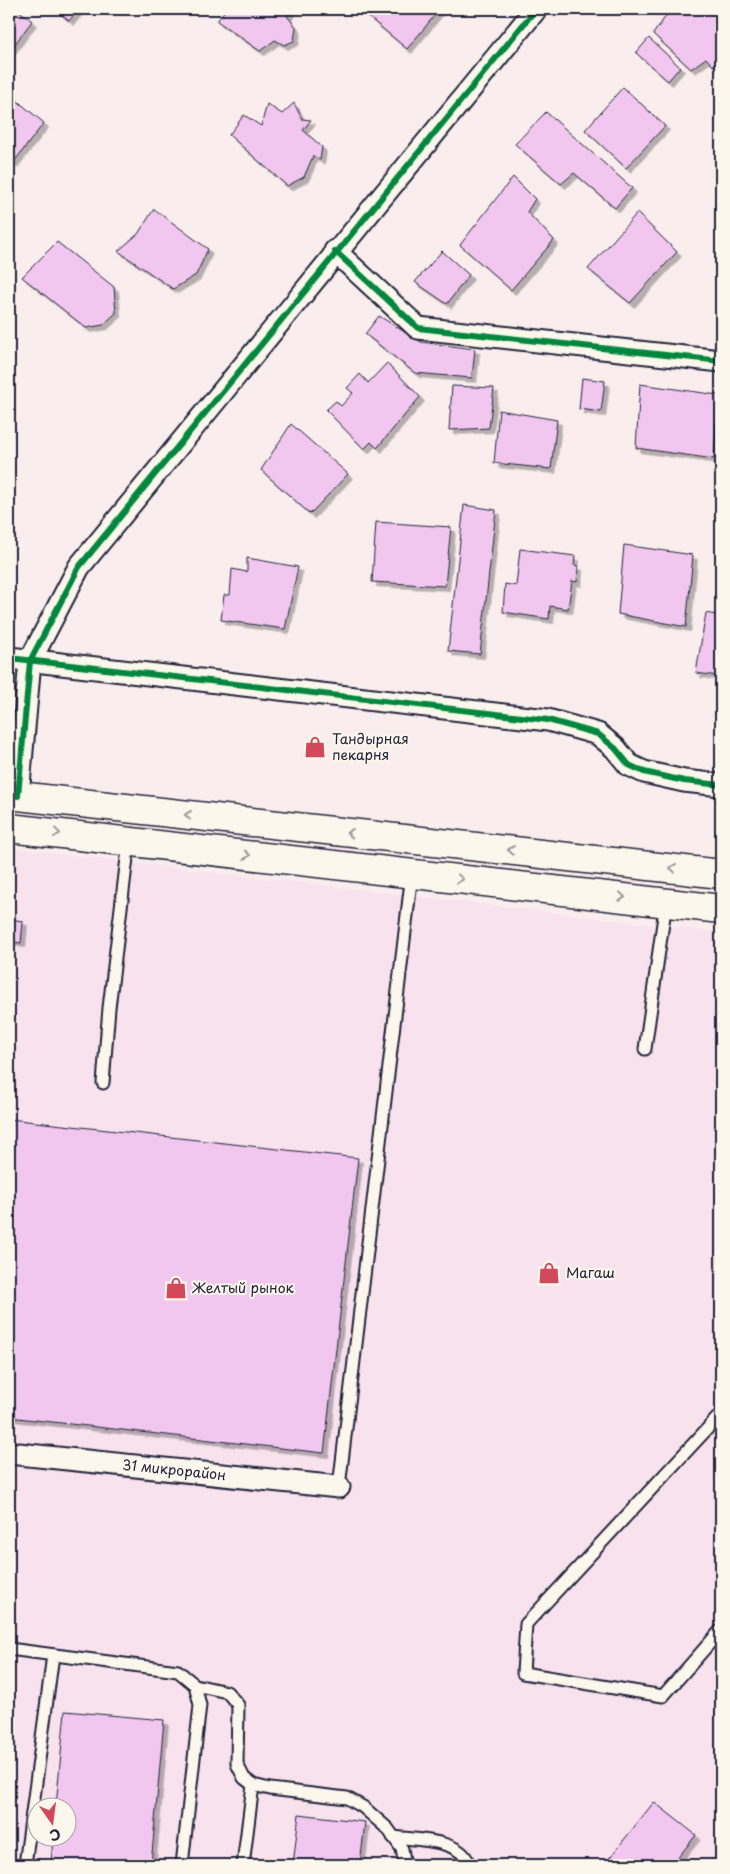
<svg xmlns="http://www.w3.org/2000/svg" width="730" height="1874" font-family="'Playpen Sans',sans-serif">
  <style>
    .built { fill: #f7e2ee; fill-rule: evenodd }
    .building { fill: #f1c7ef; stroke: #22223b; filter: url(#shadow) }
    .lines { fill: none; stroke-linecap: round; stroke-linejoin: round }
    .lane-casing { stroke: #22223b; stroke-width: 15 }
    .street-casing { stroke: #22223b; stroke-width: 25 }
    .secondary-casing { stroke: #22223b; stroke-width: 31 }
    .lane { stroke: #fbf7ec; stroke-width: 11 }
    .street { stroke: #fbf7ec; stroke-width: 21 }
    .secondary { stroke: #fbf7ec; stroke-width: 28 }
    .cycleway-casing { stroke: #fbf7ec; stroke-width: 9 }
    .cycleway { stroke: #00873e; stroke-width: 6 }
    .oneway { stroke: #99979c }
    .labels { text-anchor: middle; stroke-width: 4; stroke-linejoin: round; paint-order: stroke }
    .poi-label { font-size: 14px; fill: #22223b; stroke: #fbf7ec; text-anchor: start }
    .street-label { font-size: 14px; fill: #22223b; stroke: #fbf7ec }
  </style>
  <defs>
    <filter id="shadow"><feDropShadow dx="4.5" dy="4.5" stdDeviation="0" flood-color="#0004"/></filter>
  </defs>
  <rect width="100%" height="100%" fill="#f9eded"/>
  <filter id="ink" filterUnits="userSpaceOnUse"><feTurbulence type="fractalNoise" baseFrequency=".02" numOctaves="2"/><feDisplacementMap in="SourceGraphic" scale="10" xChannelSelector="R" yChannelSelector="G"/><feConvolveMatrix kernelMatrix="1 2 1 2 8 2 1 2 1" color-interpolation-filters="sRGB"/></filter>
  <g filter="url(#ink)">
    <path class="built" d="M9,848l712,85v932h-712zM38,1806h30v30h-30z"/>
    <g class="building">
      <polygon points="9,9 17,9 32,21 9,52"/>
      <polygon points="55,9 79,9 69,21"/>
      <polygon points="226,9 293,9 287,16 296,27 294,41 284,45 275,40 260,51 217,21"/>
      <polygon points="359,9 440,9 407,49"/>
      <polygon points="671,9 712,9 721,17 721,38 718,42 721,45 721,59 713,66 706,58 691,69 653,34"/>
      <polygon points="649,38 680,67 668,81 636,53"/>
      <polygon points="623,87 665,126 626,168 585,130"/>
      <polygon points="9,94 44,123 13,163 9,160"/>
      <polygon points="294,103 302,119 311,120 303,130 322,147 320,160 313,156 304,177 287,186 229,135 244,115 261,126 267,104 282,114"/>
      <polygon points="546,112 632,188 615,208 574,173 561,184 515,144"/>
      <polygon points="513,177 535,199 527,212 554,240 511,290 460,245"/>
      <polygon points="154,209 208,249 196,275 173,289 118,251 138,234"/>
      <polygon points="637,213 677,252 630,303 588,269"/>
      <polygon points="57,242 114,287 116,313 103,325 86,328 22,277"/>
      <polygon points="442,251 469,275 447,304 415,282"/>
      <polygon points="379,316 421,342 475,349 472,378 415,373 365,334"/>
      <polygon points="387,363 420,397 377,448 371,442 364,449 326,410 336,401 341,406 353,393 347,388 360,374 368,383"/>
      <polygon points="582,378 605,381 601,412 579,409"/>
      <polygon points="640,384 718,395 714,459 636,448"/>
      <polygon points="452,386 494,388 489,428 449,430"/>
      <polygon points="499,410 557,420 551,469 494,463"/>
      <polygon points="291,424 348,474 310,514 261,470"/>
      <polygon points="464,505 496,510 480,654 448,651"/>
      <polygon points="376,522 451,527 445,586 372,582"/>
      <polygon points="624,545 693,555 686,627 618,614"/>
      <polygon points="520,549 575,556 574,565 578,566 577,582 572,581 568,609 550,606 549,619 503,612 505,584 516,586"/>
      <polygon points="247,558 298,567 285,629 221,620 224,595 230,595 232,569 247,572"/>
      <polygon points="706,613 721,616 721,656 718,676 696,673"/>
      <polygon points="9,919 23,921 21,943 9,941"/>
      <polygon points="9,1119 358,1158 324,1453 9,1417"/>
      <polygon points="65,1711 164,1720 151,1865 51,1865 53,1836 68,1836 68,1806 56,1806"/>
      <polygon points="654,1802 696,1835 672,1865 604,1865"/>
      <polygon points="299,1814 365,1822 360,1865 293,1865"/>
    </g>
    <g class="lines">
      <g class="lane-casing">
        <g id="lane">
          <polyline points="645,1049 666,902"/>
          <polyline points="103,1083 109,1008 129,841"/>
          <polyline points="721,1414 526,1624 523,1673 663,1696 721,1630"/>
          <polyline points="339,1487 412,873"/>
          <polyline points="9,1649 178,1671 195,1685 200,1705 182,1865"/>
          <polyline points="195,1685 227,1692 238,1705 237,1764 244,1778 253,1785 270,1789 347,1798 363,1807 388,1829 402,1849 405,1865"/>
          <path d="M393,1837c22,3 70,2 76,28"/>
          <polyline points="25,1865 53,1655"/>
          <polyline points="243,1865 253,1785"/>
        </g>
      </g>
      <g class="street-casing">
        <g id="street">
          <polyline points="335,251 418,328 721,361"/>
          <polyline points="9,658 548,720 598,734 615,748 629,765 644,772 684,781 721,785"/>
          <polyline points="18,796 30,661 79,567 536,9"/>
          <path id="s1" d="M9,1453l330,34"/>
        </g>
      </g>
      <g class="secondary-casing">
        <g id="secondary">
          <polyline points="9,795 721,874"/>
          <polyline points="9,828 721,909"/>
        </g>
      </g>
      <use href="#lane" class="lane"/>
      <use href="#street" class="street"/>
      <use href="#secondary" class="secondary"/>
      <g class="cycleway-casing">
        <g id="cycleway">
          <polyline points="335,251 418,328 721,361"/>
          <polyline points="9,658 548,720 598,734 615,748 629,765 644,772 684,781 721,785"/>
          <polyline points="18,796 30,661 79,567 536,9"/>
        </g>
      </g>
      <use href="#cycleway" class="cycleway"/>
    </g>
    <defs><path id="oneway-chevron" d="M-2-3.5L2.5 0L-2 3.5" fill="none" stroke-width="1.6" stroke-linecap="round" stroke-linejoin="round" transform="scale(1.25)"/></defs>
    <g class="oneway">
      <use href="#oneway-chevron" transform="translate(188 815) rotate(-174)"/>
      <use href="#oneway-chevron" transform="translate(57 833) rotate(7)"/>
      <use href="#oneway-chevron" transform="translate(350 833) rotate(-174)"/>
      <use href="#oneway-chevron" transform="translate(511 850) rotate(-174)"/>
      <use href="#oneway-chevron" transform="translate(247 855) rotate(6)"/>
      <use href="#oneway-chevron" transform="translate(673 868) rotate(-174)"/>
      <use href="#oneway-chevron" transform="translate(460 879) rotate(6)"/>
      <use href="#oneway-chevron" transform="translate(622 897) rotate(6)"/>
    </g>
  </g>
  <defs>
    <g id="shop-bare" transform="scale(1.725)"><path d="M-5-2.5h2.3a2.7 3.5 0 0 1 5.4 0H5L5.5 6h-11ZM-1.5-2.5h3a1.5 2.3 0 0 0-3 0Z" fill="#d1495b" stroke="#fbf7ec" stroke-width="2.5" paint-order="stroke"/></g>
  </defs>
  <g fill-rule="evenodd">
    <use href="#shop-bare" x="315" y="747"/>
    <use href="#shop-bare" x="549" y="1273"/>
    <use href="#shop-bare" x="176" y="1288"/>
  </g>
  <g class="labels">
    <g class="poi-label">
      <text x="332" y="744">Тандырная<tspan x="332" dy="16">пекарня</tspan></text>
      <text x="566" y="1278">Магаш</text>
      <text x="192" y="1293">Желтый рынок</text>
    </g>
    <g class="street-label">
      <text dy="5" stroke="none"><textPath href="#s1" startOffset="166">31 микрорайон</textPath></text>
    </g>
  </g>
  <rect width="730" height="1874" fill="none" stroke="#fbf7ec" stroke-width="30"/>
  <rect x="15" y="15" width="700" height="1844" fill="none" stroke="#22223b" stroke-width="2" filter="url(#ink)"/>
  <g transform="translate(52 1822) rotate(166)"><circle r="24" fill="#fbf7ec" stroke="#a4a2a5"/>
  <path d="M0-4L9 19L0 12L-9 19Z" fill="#d1495b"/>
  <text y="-8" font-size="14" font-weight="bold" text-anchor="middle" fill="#22223b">С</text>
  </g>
</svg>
